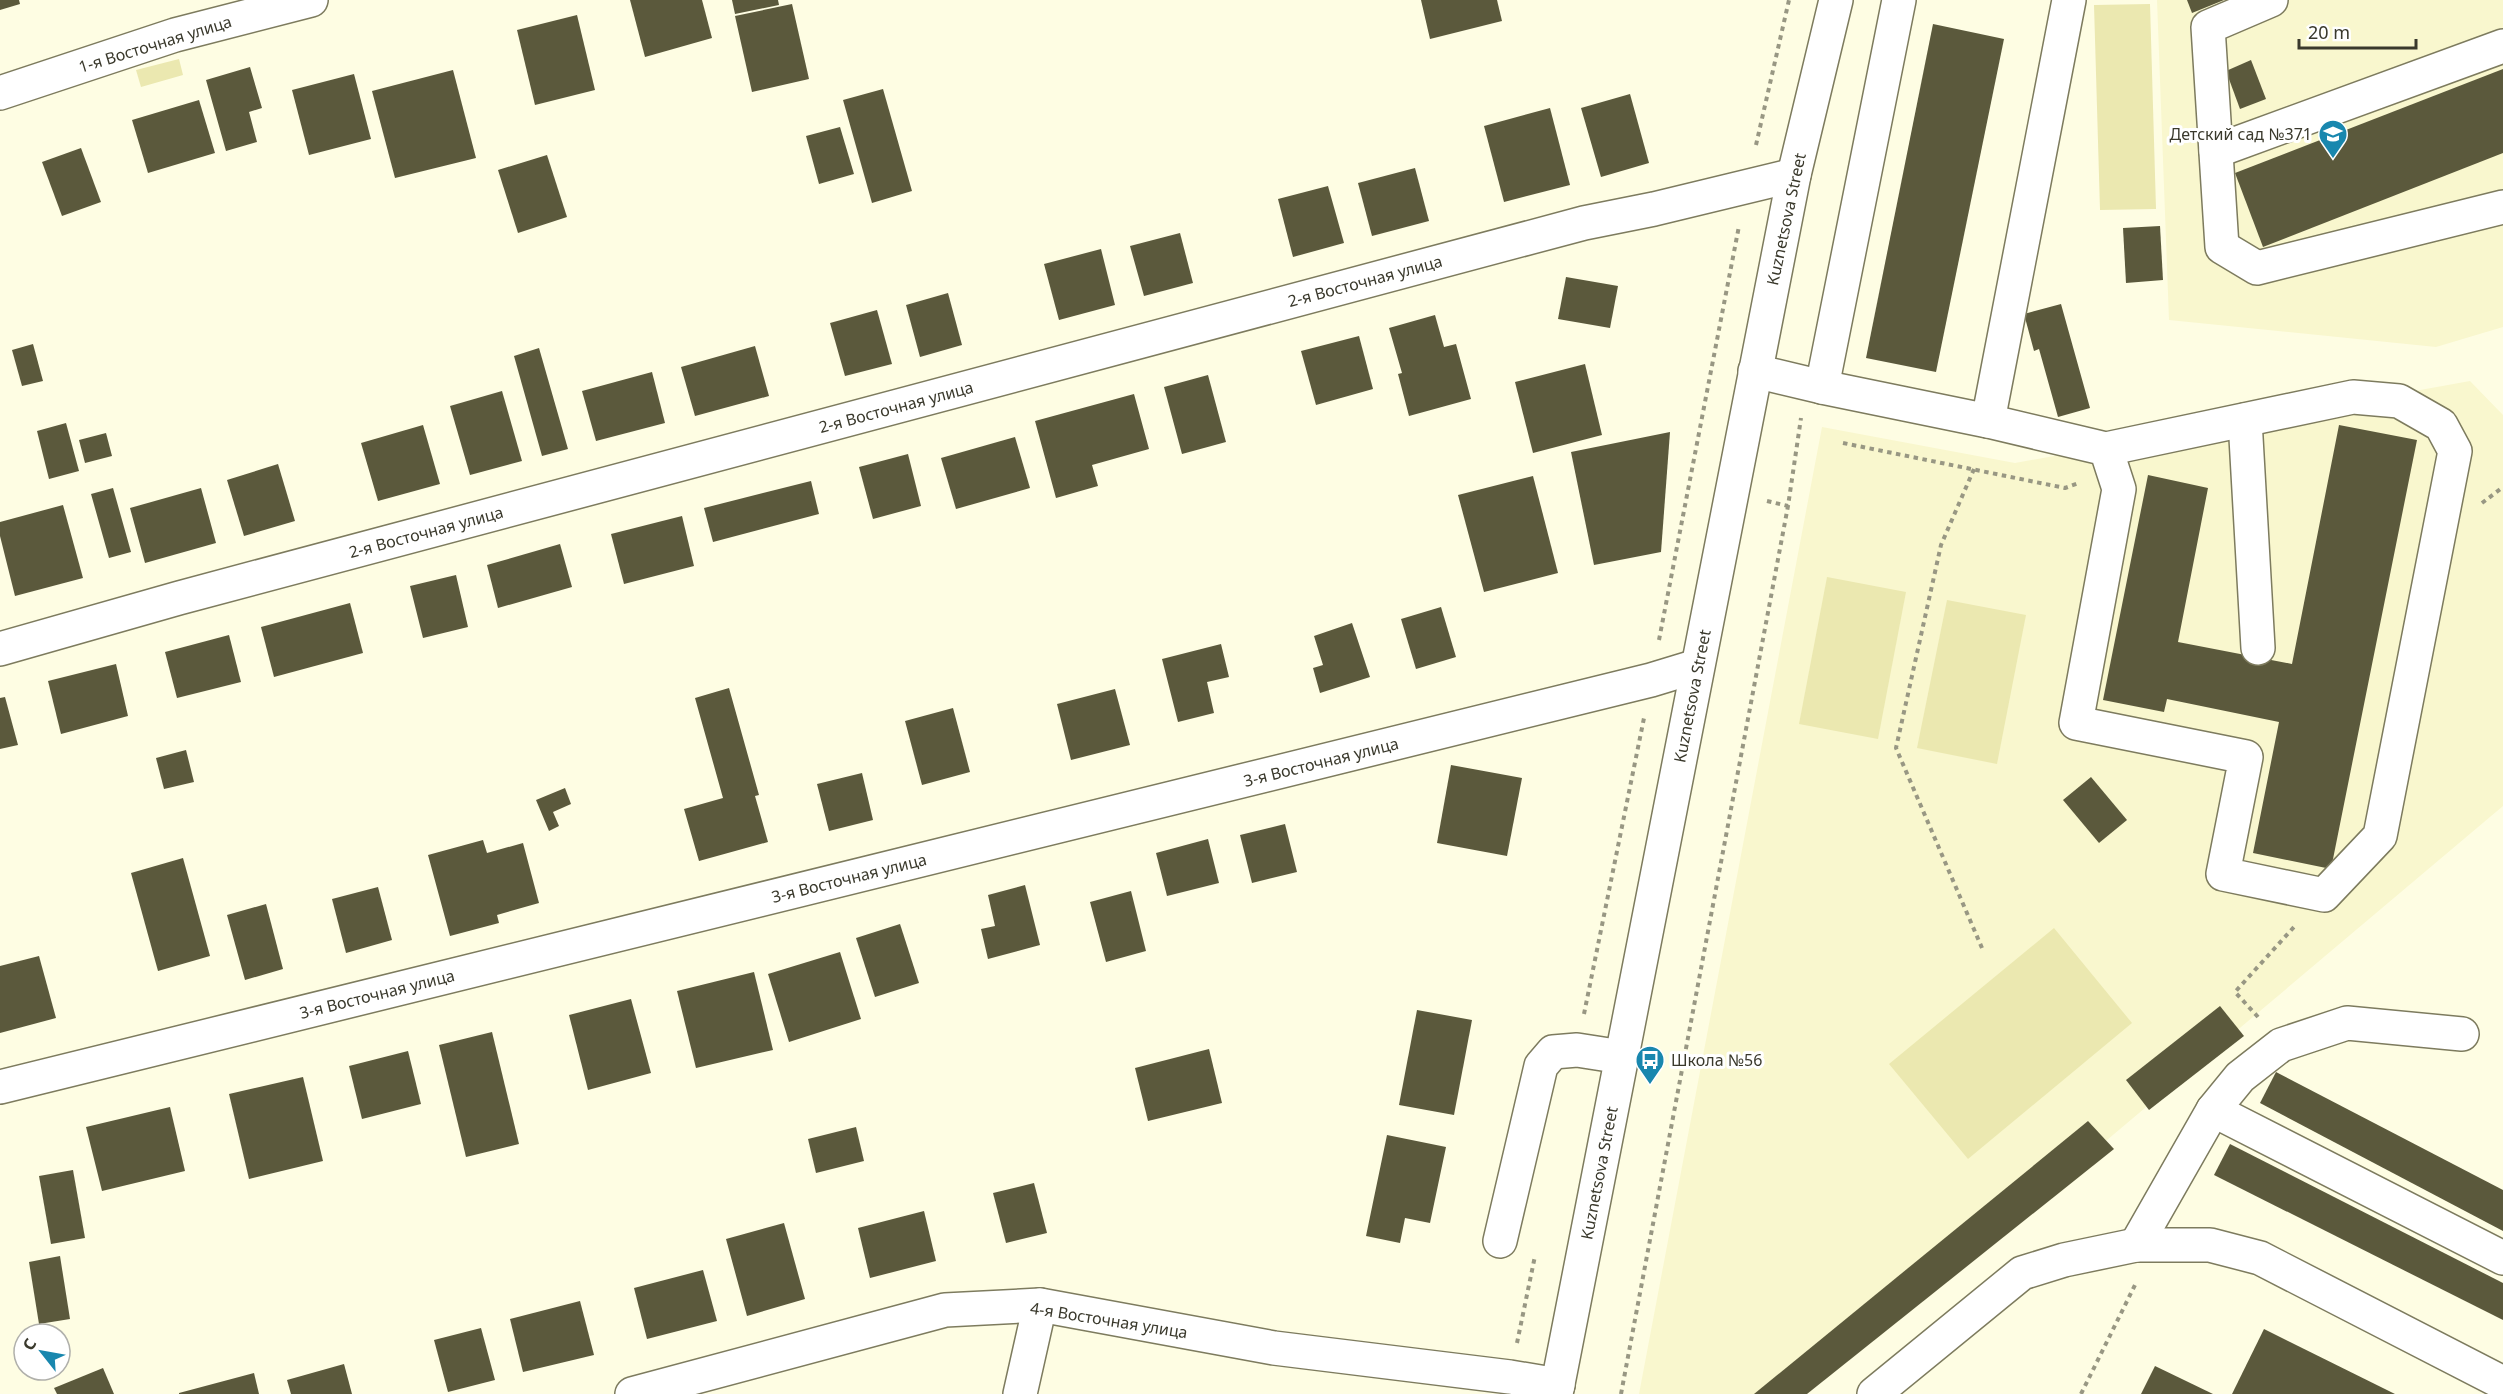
<svg xmlns="http://www.w3.org/2000/svg" width="2503" height="1394" font-family="'Noto Sans',sans-serif">
  <style>
    .built { fill: #f9f7ce }
    .green { fill: #ebe8b0 }
    .building { fill: #5b593c }
    .lines { fill: none; stroke-linecap: round; stroke-linejoin: round }
    .minor-casing { stroke: #7d7b5e; stroke-width: 36 }
    .path { stroke: #989783; stroke-width: 4; stroke-dasharray: 4.5 4.5; stroke-linecap: butt }
    .minor { stroke: #fff; stroke-width: 33 }
    .labels { text-anchor: middle; stroke-width: 6; stroke-linejoin: round; paint-order: stroke }
    .street-label { font-size: 16px; fill: #3a392c; stroke: #fff }
    .poi-label { font-size: 16px; fill: #3a392c; stroke: #fff; text-anchor: end }
  </style>
  <rect width="100%" height="100%" fill="#fefde3"/>
  <g class="built">
    <polygon points="2157,0 2503,0 2503,327 2436,347 2169,320"/>
    <polygon points="2470,381 2503,415 2503,806 1806,1394 1639,1394 1822,427 2015,463"/>
  </g>
  <g class="green">
    <polygon points="2150,4 2156,209 2100,210 2094,5"/>
    <polygon points="179,59 183,75 141,87 136,70"/>
    <polygon points="1827,577 1906,592 1878,739 1799,724"/>
    <polygon points="1947,600 2026,615 1997,764 1917,748"/>
    <polygon points="2054,928 2132,1023 1968,1159 1889,1064"/>
  </g>
  <g class="building">
    <polygon points="0,0 19,0 20,4 0,10"/>
    <polygon points="630,0 702,0 712,38 645,57"/>
    <polygon points="732,0 778,0 779,5 735,14"/>
    <polygon points="1421,0 1497,0 1502,21 1430,39"/>
    <polygon points="2187,0 2224,0 2192,13"/>
    <polygon points="792,4 809,79 752,92 735,16"/>
    <polygon points="577,15 595,90 535,105 517,30"/>
    <polygon points="1933,24 2004,39 1936,372 1866,358"/>
    <polygon points="2251,60 2266,99 2240,109 2226,71"/>
    <polygon points="250,67 262,108 249,112 257,142 226,151 206,80"/>
    <polygon points="2503,69 2503,153 2263,247 2235,173"/>
    <polygon points="453,70 476,158 395,178 372,91"/>
    <polygon points="354,74 371,139 309,155 292,90"/>
    <polygon points="883,89 912,191 872,203 843,100"/>
    <polygon points="1630,94 1649,163 1601,177 1581,108"/>
    <polygon points="199,100 215,153 148,173 132,120"/>
    <polygon points="1550,108 1570,185 1504,202 1484,126"/>
    <polygon points="840,127 854,174 819,184 806,136"/>
    <polygon points="81,148 101,202 62,216 42,162"/>
    <polygon points="547,155 567,217 518,233 498,170"/>
    <polygon points="1415,168 1429,221 1372,236 1358,183"/>
    <polygon points="1328,186 1344,243 1293,257 1278,199"/>
    <polygon points="2160,226 2163,280 2126,283 2123,228"/>
    <polygon points="1180,233 1193,283 1144,296 1130,246"/>
    <polygon points="1101,249 1115,305 1059,320 1044,264"/>
    <polygon points="1566,277 1618,286 1610,328 1558,319"/>
    <polygon points="948,293 962,345 920,357 906,305"/>
    <polygon points="2061,304 2090,408 2058,417 2039,349 2034,351 2024,314"/>
    <polygon points="877,310 892,364 845,376 830,323"/>
    <polygon points="1435,315 1444,347 1456,344 1471,399 1409,416 1398,374 1402,373 1389,328"/>
    <polygon points="1359,336 1373,389 1316,405 1301,351"/>
    <polygon points="33,344 43,381 22,386 12,350"/>
    <polygon points="755,346 769,396 695,416 681,367"/>
    <polygon points="539,348 568,449 542,456 514,356"/>
    <polygon points="1585,364 1602,435 1533,453 1515,382"/>
    <polygon points="652,372 665,423 596,441 582,391"/>
    <polygon points="1208,375 1226,442 1182,454 1164,387"/>
    <polygon points="502,391 522,461 470,475 450,406"/>
    <polygon points="1134,394 1149,449 1092,465 1098,486 1056,498 1035,421"/>
    <polygon points="66,423 79,471 49,479 37,431"/>
    <polygon points="423,425 440,484 378,501 361,443"/>
    <polygon points="2339,425 2417,440 2331,869 2253,853 2279,722 2167,699 2164,712 2103,700 2148,475 2208,488 2178,642 2292,664"/>
    <polygon points="1670,432 1661,552 1594,565 1571,452"/>
    <polygon points="106,433 112,456 85,463 79,440"/>
    <polygon points="1015,437 1030,488 956,509 941,458"/>
    <polygon points="908,454 921,506 873,519 859,467"/>
    <polygon points="278,464 295,521 244,536 227,480"/>
    <polygon points="1533,476 1558,573 1484,592 1458,495"/>
    <polygon points="811,481 819,514 713,542 704,508"/>
    <polygon points="113,488 131,552 109,558 91,494"/>
    <polygon points="201,488 216,543 145,563 130,508"/>
    <polygon points="63,505 83,578 15,596 0,536 0,522"/>
    <polygon points="682,516 694,566 624,584 611,534"/>
    <polygon points="560,544 572,587 498,608 487,565"/>
    <polygon points="456,575 468,627 423,638 410,586"/>
    <polygon points="350,603 363,653 274,677 261,627"/>
    <polygon points="1441,607 1456,657 1416,669 1401,619"/>
    <polygon points="1352,623 1370,677 1320,693 1313,668 1323,665 1314,636"/>
    <polygon points="229,635 241,682 177,698 165,652"/>
    <polygon points="1221,644 1229,677 1207,682 1214,713 1178,722 1162,659"/>
    <polygon points="116,664 128,716 61,734 48,681"/>
    <polygon points="729,688 759,795 755,796 768,842 699,861 684,809 723,798 695,698"/>
    <polygon points="1115,689 1130,745 1071,760 1057,704"/>
    <polygon points="5,697 18,745 0,749 0,698"/>
    <polygon points="953,708 970,772 922,785 905,721"/>
    <polygon points="186,750 194,782 164,789 156,758"/>
    <polygon points="1451,765 1522,778 1507,856 1437,843"/>
    <polygon points="862,773 873,820 829,831 817,784"/>
    <polygon points="2091,777 2127,820 2099,843 2063,800"/>
    <polygon points="565,788 571,804 553,812 559,826 549,831 536,800"/>
    <polygon points="1285,824 1297,872 1252,883 1240,835"/>
    <polygon points="1208,839 1219,883 1167,896 1156,853"/>
    <polygon points="483,840 487,853 523,843 539,903 497,915 499,923 450,936 428,855"/>
    <polygon points="183,858 210,956 158,971 131,873"/>
    <polygon points="1025,885 1040,945 988,959 981,929 995,926 988,895"/>
    <polygon points="378,887 392,940 346,953 332,899"/>
    <polygon points="1131,891 1146,951 1106,962 1090,902"/>
    <polygon points="266,904 283,969 245,980 227,915"/>
    <polygon points="900,924 919,983 875,997 856,938"/>
    <polygon points="840,952 861,1019 789,1042 768,974"/>
    <polygon points="39,956 56,1018 0,1033 0,966"/>
    <polygon points="754,972 773,1050 696,1068 677,991"/>
    <polygon points="631,999 651,1073 588,1090 569,1015"/>
    <polygon points="2220,1006 2244,1036 2149,1110 2126,1080"/>
    <polygon points="1417,1010 1472,1020 1454,1115 1399,1105"/>
    <polygon points="492,1032 519,1144 466,1157 439,1045"/>
    <polygon points="1209,1049 1222,1103 1148,1121 1135,1068"/>
    <polygon points="408,1051 421,1104 362,1119 349,1066"/>
    <polygon points="2276,1072 2503,1190 2503,1231 2260,1103"/>
    <polygon points="303,1077 323,1161 249,1179 229,1094"/>
    <polygon points="170,1107 185,1171 102,1191 86,1127"/>
    <polygon points="2088,1121 2114,1149 1807,1394 1754,1394"/>
    <polygon points="856,1127 864,1161 816,1173 808,1139"/>
    <polygon points="1387,1135 1446,1147 1430,1223 1405,1218 1400,1243 1366,1236"/>
    <polygon points="2230,1144 2503,1283 2503,1320 2214,1175"/>
    <polygon points="73,1170 85,1238 51,1244 39,1176"/>
    <polygon points="1034,1183 1047,1233 1006,1243 993,1193"/>
    <polygon points="924,1211 936,1261 870,1278 858,1228"/>
    <polygon points="784,1223 805,1299 747,1316 726,1239"/>
    <polygon points="60,1256 70,1319 39,1324 29,1262"/>
    <polygon points="703,1270 717,1321 647,1339 634,1288"/>
    <polygon points="580,1301 594,1355 523,1372 510,1319"/>
    <polygon points="481,1328 495,1380 448,1392 434,1340"/>
    <polygon points="2264,1329 2395,1394 2232,1394"/>
    <polygon points="344,1364 352,1394 291,1394 287,1380"/>
    <polygon points="2155,1366 2213,1394 2141,1394"/>
    <polygon points="103,1368 114,1394 57,1394 54,1388"/>
    <polygon points="254,1373 259,1394 179,1394 179,1393"/>
  </g>
  <g class="lines">
    <g class="minor-casing">
      <g id="minor">
        <polyline points="2271,0 2208,27 2222,247 2257,268 2503,207"/>
        <polyline points="0,93 175,35 311,0"/>
        <polyline points="2216,151 2503,46"/>
        <polyline points="1755,371 1822,387 1988,421 2069,0"/>
        <polyline points="1822,387 1899,0"/>
        <polyline points="2245,420 2258,648"/>
        <polyline points="1988,421 2106,449 2353,397 2399,401 2441,425 2455,451 2380,836 2324,895 2223,874 2246,757 2076,723 2119,489 2106,449"/>
        <polyline points="0,649 179,598 1584,223 1654,209 1794,175"/>
        <polyline points="0,1087 1651,680 1697,666"/>
        <polyline points="2213,1110 2503,1258"/>
        <polyline points="1500,1241 1541,1066 1553,1052 1577,1050 1622,1057"/>
        <polyline points="2136,1245 2213,1110 2240,1077 2281,1045 2347,1023 2462,1034"/>
        <polyline points="632,1394 945,1310 1040,1305 1274,1348 1510,1377 1558,1385"/>
        <polyline points="1020,1394 1040,1305"/>
        <polyline points="1556,1394 1794,175 1836,0"/>
        <polyline points="1874,1394 2022,1273 2064,1260 2136,1245 2210,1245 2260,1258 2503,1383"/>
      </g>
    </g>
    <g class="path">
      <polyline points="1756,145 1789,0"/>
      <polyline points="1843,443 2065,488 2079,483"/>
      <polyline points="1974,469 1941,545 1896,748 1982,948"/>
      <polyline points="1767,501 1788,506"/>
      <polyline points="2482,503 2503,487"/>
      <polyline points="1659,640 1739,226"/>
      <polyline points="1584,1014 1644,718"/>
      <polyline points="2258,1017 2235,992 2294,927"/>
      <polyline points="1517,1343 1535,1256"/>
      <polyline points="1621,1394 1788,506 1801,418"/>
      <polyline points="2081,1394 2136,1283"/>
    </g>
    <use href="#minor" class="minor"/>
  </g>
  <defs>
    <g id="school-pin" transform="scale(1.5)"><path d="M0 17L-7.5 6A9.5 9.5 0 1 1 7.5 6Z" fill="#1987ae" stroke="#fff"/><path d="M0-5L7-2L0 1L-7-2ZM-4 1L0 2.5L4 1V4Q0 6-4 4Z" fill="#fff"/></g>
    <g id="bus-pin" transform="scale(1.5)"><path d="M0 17L-7.5 6A9.5 9.5 0 1 1 7.5 6Z" fill="#1987ae" stroke="#fff"/><path d="M-5-6H5V4H4V6H2V4H-2V6H-4V4H-5ZM-3.5-4V0h7V-4ZM-3.5 1.2v1.5H-2V1.2ZM2 1.2v1.5H3.5V1.2Z" fill="#fff"/></g>
  </defs>
  <g fill-rule="evenodd">
    <use href="#school-pin" x="2333" y="134"/>
    <use href="#bus-pin" x="1650" y="1060"/>
  </g>
  <g class="labels">
    <g class="street-label">
      <text transform="translate(155 44) rotate(-17)" y="6">1-я Восточная улица</text>
      <text transform="translate(1786 219) rotate(-78)" y="6">Kuznetsova Street</text>
      <text transform="translate(1365 281) rotate(-15)" y="6">2-я Восточная улица</text>
      <text transform="translate(896 407) rotate(-15)" y="6">2-я Восточная улица</text>
      <text transform="translate(426 532) rotate(-15)" y="6">2-я Восточная улица</text>
      <text transform="translate(1692 696) rotate(-79)" y="6">Kuznetsova Street</text>
      <text transform="translate(1321 762) rotate(-14)" y="6">3-я Восточная улица</text>
      <text transform="translate(849 878) rotate(-14)" y="6">3-я Восточная улица</text>
      <text transform="translate(377 994) rotate(-14)" y="6">3-я Восточная улица</text>
      <text transform="translate(1599 1173) rotate(-79)" y="6">Kuznetsova Street</text>
      <text transform="translate(1109 1320) rotate(9)" y="6">4-я Восточная улица</text>
    </g>
    <g class="poi-label">
      <text x="2312" y="140">Детский сад №371</text>
      <text x="1671" y="1066" text-anchor="start">Школа №56</text>
    </g>
  </g>
  <g transform="translate(42 1352) rotate(301)"><circle r="28" fill="#ffffff" stroke="#b0b0ab" stroke-width="1.5"/>
  <path d="M0-4.5L10 22L0 15L-10 22Z" fill="#1987ae"/>
  <text y="-9" font-size="16" font-weight="bold" text-anchor="middle" fill="#3a392c">С</text>
  </g>
  <path d="M2299 39v9h117v-9" fill="none" stroke="#3a392c" stroke-width="3"/>
  <text x="2308" y="39" font-size="18" fill="#3a392c" stroke="#ffffff" stroke-width="4.5" paint-order="stroke">20 m</text>
</svg>
